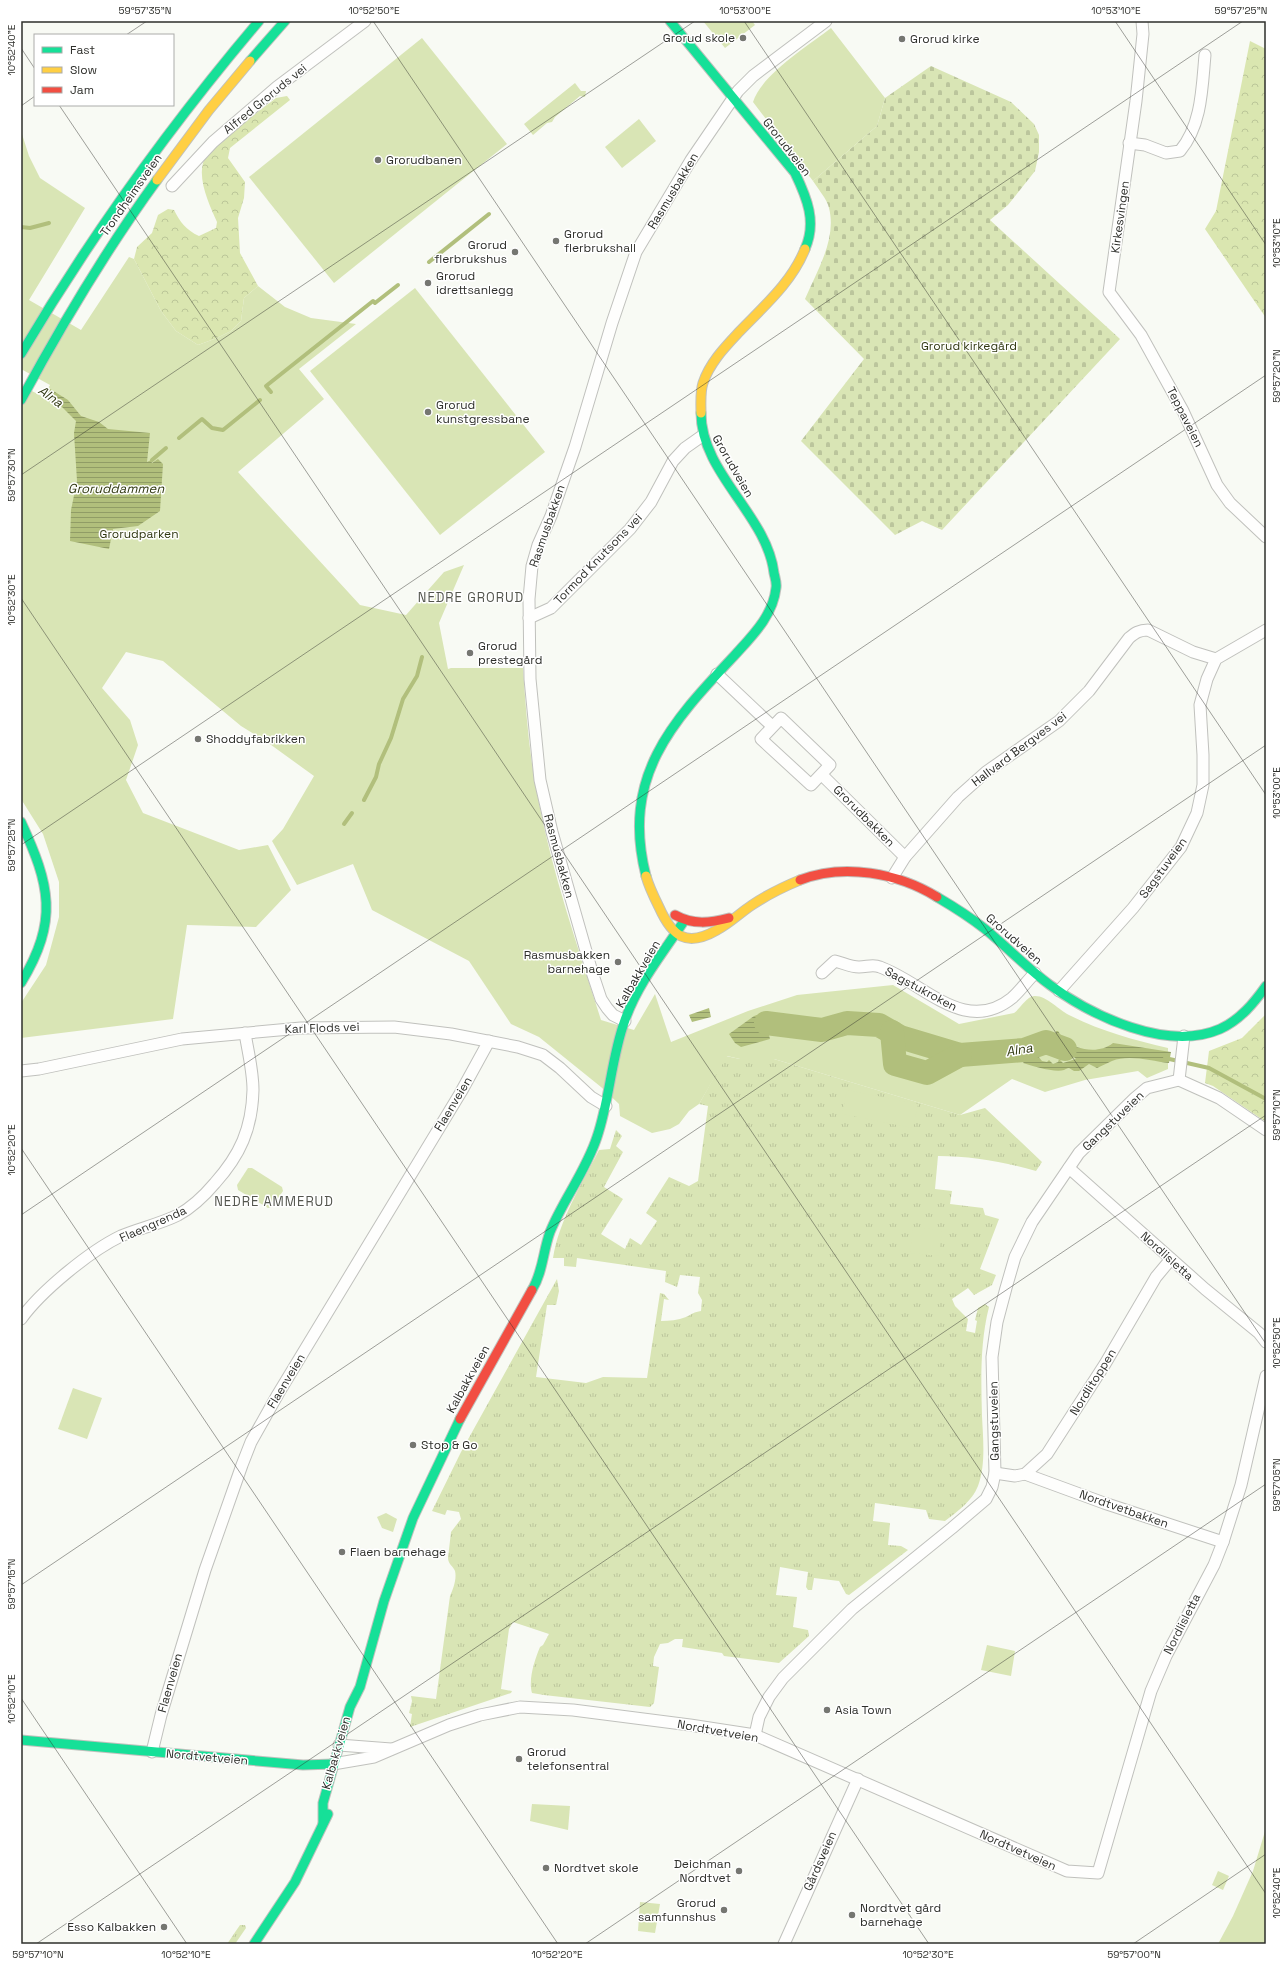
<svg xmlns="http://www.w3.org/2000/svg" width="1287" height="1965" font-family="'Space Grotesk',sans-serif">
  <style>
    .grass { fill: url(#grass-tufts) }
    .forest { fill: url(#forest-crowns) }
    .cemetery { fill: url(#cemetery-stones) }
    .park { fill: #d9e5b5 }
    .water { fill: url(#water-rules); fill-rule: evenodd }
    .pier { fill: #f8faf4 }
    .lines { fill: none; stroke-linecap: round; stroke-linejoin: round }
    .stream { stroke: #b1bf7c; stroke-width: 4 }
    .river { stroke: #b1bf7c; stroke-width: 24 }
    .street-casing { stroke: #c0c1bd; stroke-width: 13 }
    .fast-casing { stroke: #c0c1bd; stroke-width: 11 }
    .slow-casing { stroke: #c0c1bd; stroke-width: 11 }
    .jam-casing { stroke: #c0c1bd; stroke-width: 11 }
    .street { stroke: #fefefd; stroke-width: 11 }
    .fast { stroke: #16e098; stroke-width: 9 }
    .slow { stroke: #ffcf43; stroke-width: 9 }
    .jam { stroke: #f24e42; stroke-width: 9 }
    .ticks { fill: none; stroke: #2e2f2b; stroke-width: 1; stroke-opacity: 0.45 }
    .poi-dot { fill: #757671; stroke: #fff; stroke-width: 1.5 }
    .labels { text-anchor: middle; stroke-width: 3; stroke-linejoin: round; paint-order: stroke }
    .poi-label { font-size: 12px; fill: #2e2f2b; stroke: #fff; text-anchor: start }
    .street-label { font-size: 12px; fill: #2e2f2b; stroke: #fff }
    .park-label { font-size: 12px; fill: #313912; stroke: #fff }
    .water-label { font-size: 13px; font-style: italic; fill: #323a13; stroke: #fff }
    .neighbourhood-label { font-size: 13px; letter-spacing: 1px; fill: #53554d; stroke: #fff }
    .neatline { fill: none; stroke: #2e2f2b; stroke-width: 1.5 }
    .ticks-label { font-size: 10px; text-anchor: middle; fill: #2e2f2b }
  </style>
  <defs>
    <pattern id="grass-tufts" width="24" height="20" patternUnits="userSpaceOnUse"><rect width="24" height="20" fill="#d9e5b5"/><path d="M3 7l-1-3M5 7V3M7 7l1-3M15 17l-1-3M17 17v-4M19 17l1-3" fill="none" stroke="#bbc59c"/></pattern>
    <pattern id="forest-crowns" width="20" height="18" patternUnits="userSpaceOnUse"><rect width="20" height="18" fill="#dae6b0"/><path d="M2 6a3 3 0 1 1 6 0M12 15a3 3 0 1 1 6 0" fill="none" stroke="#bbc698"/></pattern>
    <pattern id="cemetery-stones" width="16" height="16" patternUnits="userSpaceOnUse"><rect width="16" height="16" fill="#d9e5b5"/><path d="M2 7V4a2 2 0 0 1 4 0v3zM10 15v-3a2 2 0 0 1 4 0v3z" fill="#bbc59c"/></pattern>
    <pattern id="water-rules" width="6" height="5" patternUnits="userSpaceOnUse"><rect width="6" height="5" fill="#b1bf7c"/><path d="M0 2.5h6" fill="none" stroke="#909c66"/></pattern>
  </defs>
  <rect width="100%" height="100%" fill="#f8faf4"/>
  <g class="grass">
    <path d="M726,1056l14,3h34l186,56 25,-7 57,54 -6,9c-32,-9 -65,-15 -98,-15l-3,33 17,2 -2,13 33,4 2,7 14,4 -19,50 16,6 -4,10 -18,10 -6,-7 -16,11 3,7 13,13 -2,12 9,2 2,-12 -2,-1 3,-12 7,-4 4,3c-9,35 -8,73 -7,109 1,22 4,49 -4,70 -6,15 -20,25 -33,35l-16,-2 -3,-9 -51,-7 -2,18 17,2 -2,22 13,1 7,4 -59,45 -3,-1 -7,-13 -25,-3 -2,12h-4l-2,-3 2,-15 -28,-5 -4,28 21,2 -4,30 15,3 1,6 -30,27 -55,-7 -2,-3 -40,-6 1,-8h-8l-7,4 -8,1 -6,13 -1,9 6,1 -5,36 -4,4 -106,-12 -12,-2c-4,-14 3,-34 8,-46l3,-2 6,-11 -36,-12 -4,7 -8,60 11,2 -1,2 -101,34 2,-13 -3,-1 3,-12 -1,-5 25,3 14,-103c3,-7 7,-17 5,-25 -2,-5 -7,-7 -7,-13l3,-26 10,-13 -2,-7 -12,-2 -2,5 -13,-4 29,-59 96,-173 2,12 -3,14h-9l-11,72 50,6 17,-6 44,1 13,-85 4,1 5,6 -5,-1 -3,22c8,0 17,-1 25,-4 6,-3 8,-5 15,-6l1,-11 -4,-7 2,-16 -20,-2 -3,12 -12,-5 1,-11 -89,-13 -1,9 -12,-1v-8h-11c6,-38 29,-74 46,-108l11,-1 6,-19 6,6 -6,10 7,6 -19,35 19,12 -22,35 24,15 5,-11 11,7 16,-24 -11,-8 23,-36 20,9 9,-5 10,-75 -9,-2z"/>
    <polygon points="240,1925 245,1925 246,1928 235,1944 227,1944"/>
  </g>
  <g class="forest">
    <polygon points="1250,41 1266,49 1266,318 1205,229 1216,211"/>
    <path d="M287,96l3,4 -60,48 -2,10 17,24 -1,16 -6,20 2,35 18,33 -14,12 -3,23 -10,10 -14,7 -19,7 -22,-14 -15,-20 -27,-52 3,-12 15,-14 6,-18 10,-6 6,1c6,12 12,20 25,26l17,-8 1,-6c-7,-16 -19,-41 -14,-59 5,-16 58,-53 73,-65z"/>
    <polygon points="1266,1014 1266,1122 1213,1086 1205,1083 1209,1051 1242,1038"/>
  </g>
  <path class="cemetery" d="M931,66l80,36 23,22 5,11v17l-4,19 -27,34 -18,15 130,119 -178,191 -20,-9 -27,14 -94,-94 63,-82 -59,-60c12,-28 32,-60 24,-91 -2,-9 -11,-19 -16,-27l64,-55 8,-28z"/>
  <g class="park">
    <polygon points="703,21 752,21 755,25 725,48"/>
    <path d="M831,28l54,70 -8,28 -64,55 -60,-79c8,-27 55,-56 78,-74z"/>
    <polygon points="422,38 507,144 334,283 249,177"/>
    <polygon points="575,83 581,91 586,91 585,97 580,96 555,117 552,122 547,123 533,135 524,124"/>
    <polygon points="639,119 656,141 622,168 605,147"/>
    <path d="M21,131l8,25 11,22 45,30 -56,92 52,30 48,-73 5,2 27,52 15,20 22,14 19,-7 14,-7 10,-10 3,-23 14,-12 27,21 26,11 45,6 -57,45 25,30 -86,73 122,133 46,10 38,-43 20,-7 -25,58 9,46 3,-1h72c3,44 6,87 15,130 14,75 40,149 63,222l33,10 21,-36 16,48 77,-31 49,-16 96,-10 66,39 55,-11c6,-4 12,-16 20,-17 12,-1 25,14 35,19 32,16 64,25 99,33v21l-21,9 -9,-7 -53,9 -40,12 -33,-13 -52,36 -186,-56h-34l-13,-3 -28,48 -10,7 -10,13 -9,5 -18,4 -32,-17 -1,-12 -18,-17 -62,-50 -28,-13 -42,-63 -97,-51 -19,-46 -56,21 -25,-44 11,-12 31,-53 -47,-34 -26,-16 -78,-65 -37,-9 -24,36 28,32 8,25 -12,35 17,33 96,37 29,-5 23,45 -35,37 -69,-2 -14,94 -152,19v-35l25,-38 13,-48v-35l-16,-48 -22,-35z"/>
    <polygon points="415,288 545,452 440,535 310,371"/>
    <polygon points="847,1090 918,1104 913,1128 842,1114"/>
    <polygon points="248,1168 252,1168 282,1187 283,1191 272,1207 268,1208 238,1190 237,1185"/>
    <polygon points="913,1227 942,1230 939,1256 910,1253"/>
    <polygon points="73,1388 102,1398 87,1439 58,1429"/>
    <polygon points="386,1513 397,1519 393,1532 382,1528 377,1517"/>
    <polygon points="987,1645 1015,1651 1011,1676 981,1670"/>
    <polygon points="532,1804 570,1806 568,1830 530,1821"/>
    <polygon points="1266,1828 1266,1944 1218,1944 1233,1916 1253,1871"/>
    <polygon points="1218,1871 1229,1876 1223,1890 1212,1885"/>
    <polygon points="640,1902 660,1904 655,1933 638,1931"/>
  </g>
  <g class="water">
    <polygon points="21,371 68,400 81,416 99,422 108,429 150,433 147,462 151,460 152,463 158,459 163,464 160,511 138,526 113,529 109,549 70,541 71,510 77,481 74,433 76,421 57,402 21,382"/>
    <polygon points="709,1008 711,1017 692,1022 689,1015"/>
    <polygon points="763,1013 770,1039 741,1047 735,1043 729,1034 754,1016"/>
    <path d="M1056,1031h2l4,6v3c14,9 36,15 51,3l58,9 -2,11c-18,-2 -40,-9 -57,-2 -5,2 -10,5 -15,7l-8,-4 -10,7h-5l-5,-3c-2,0 -3,1 -5,2 -9,3 -32,-4 -41,-7l22,-30 11,3zM1042,1047l8,1 5,4 3,-3 8,7 5,-2 5,5 -13,4 -4,-4 -1,3 -5,2 -4,-4 -2,2 -5,-1 -4,-5z"/>
  </g>
  <polygon class="pier" points="21,369 50,385 43,397 21,385"/>
  <g class="lines">
    <g class="stream">
      <polyline points="21,227 30,228 49,223"/>
      <polyline points="429,262 489,214"/>
      <polyline points="271,392 266,386 373,301 375,303 398,285"/>
      <polyline points="179,438 202,419 212,428 223,430 260,400"/>
      <polyline points="152,460 166,448"/>
      <polyline points="364,800 376,777 379,764 391,738 403,699 417,676 422,657"/>
      <polyline points="344,824 352,813"/>
      <polyline points="1165,1058 1209,1068 1266,1099"/>
    </g>
    <g class="river">
      <polyline points="766,1023 822,1030 847,1023 879,1025 900,1037 960,1055 1024,1050 1046,1042 1065,1049"/>
      <polyline points="892,1032 895,1064 927,1073 960,1055"/>
    </g>
    <g class="street-casing">
      <g id="street">
        <polyline points="1142,21 1143,34 1136,101 1109,292 1141,335 1183,411 1217,485 1230,503 1266,537"/>
        <path d="M1129,143l16,2 21,8 14,-2c22,-26 22,-64 25,-96"/>
        <polyline points="172,186 213,142 277,87 365,21"/>
        <polyline points="529,618 551,608 630,529 651,502 673,461 685,448 702,436"/>
        <polyline points="717,674 772,726"/>
        <polygon points="781,718 830,765 811,785 761,739"/>
        <polyline points="822,775 905,857"/>
        <path d="M892,878l13,-21 53,-60 28,-25 73,-51 30,-30 40,-53c6,-5 10,-8 19,-8l45,22 23,7"/>
        <path d="M822,973l13,-12c8,2 16,6 24,6 8,0 14,-3 21,0 44,16 85,69 132,31 8,-7 15,-17 23,-25"/>
        <polyline points="1059,991 1133,908 1181,847 1197,813 1203,785 1203,755 1200,705 1207,679 1216,659 1266,630"/>
        <polyline points="625,1021 613,1015 607,1008 601,999 592,972 552,832 540,780 530,679 529,599 532,566 538,545 551,516 575,447 612,323 636,252 691,160 738,91 753,76 826,21"/>
        <polyline points="21,1071 39,1069 182,1039 301,1028 394,1027 451,1034 518,1047 543,1055 560,1068 591,1097 606,1106"/>
        <polyline points="1179,1080 1184,1036"/>
        <polyline points="1069,1168 1205,1289 1259,1333 1266,1342"/>
        <path d="M21,1319c20,-28 69,-68 100,-83 19,-8 39,-12 57,-21 15,-8 26,-19 37,-32 25,-28 37,-54 38,-93 0,-19 -5,-38 -8,-57"/>
        <polyline points="995,1473 1015,1476 1025,1474 1047,1454 1105,1364 1156,1277 1171,1259"/>
        <polyline points="1025,1474 1104,1503 1223,1542"/>
        <polyline points="755,1735 759,1717 769,1697 783,1678 852,1609 952,1528 986,1499 992,1487 995,1473 992,1357 997,1322 1006,1288 1015,1257 1032,1222 1079,1153 1135,1098 1147,1088 1179,1080 1219,1098 1266,1130"/>
        <polyline points="339,1745 391,1749"/>
        <polyline points="152,1752 161,1715 205,1570 242,1465 251,1442 278,1394 461,1092 489,1041"/>
        <polyline points="333,1764 374,1757 449,1725 480,1715 520,1707 573,1710 690,1725 755,1735 1067,1871 1098,1873 1151,1691 1166,1656 1214,1565 1223,1542 1241,1485 1266,1376"/>
        <polyline points="784,1944 858,1779"/>
      </g>
    </g>
    <g class="fast-casing">
      <g id="fast">
        <path d="M670,21l125,152c12,25 22,49 10,76"/>
        <polyline points="250,61 285,21"/>
        <path d="M21,354c70,-118 149,-228 238,-333"/>
        <path d="M21,400c41,-76 85,-150 136,-220"/>
        <path d="M21,822c29,63 38,98 0,161"/>
        <path d="M646,876c-25,-99 25,-153 88,-220 18,-20 39,-40 42,-68 1,-5 -1,-10 -2,-15 -7,-58 -73,-100 -73,-160"/>
        <path d="M937,897c17,10 33,20 48,32 22,18 42,39 65,56 42,31 117,67 170,44 20,-9 34,-26 46,-43"/>
        <path d="M532,1290c11,-18 11,-39 18,-58 13,-32 36,-61 47,-95 13,-38 14,-79 28,-117 13,-37 38,-67 59,-99"/>
        <polyline points="21,1740 303,1765 333,1764"/>
        <polyline points="323,1823 323,1803 350,1707 360,1687 384,1601 413,1518 460,1419"/>
        <polyline points="254,1944 295,1882 328,1814"/>
      </g>
    </g>
    <g class="slow-casing">
      <g id="slow">
        <polyline points="157,180 209,110 250,61"/>
        <path d="M701,413c0,-10 -1,-21 2,-30 7,-21 23,-37 37,-52 24,-25 52,-49 65,-82"/>
        <path d="M646,876c3,11 8,21 13,31 13,29 27,41 58,23 13,-7 23,-17 35,-25 15,-10 31,-18 48,-25"/>
      </g>
    </g>
    <g class="jam-casing">
      <g id="jam">
        <path d="M800,880c44,-17 98,-7 137,17"/>
        <path d="M675,915c18,10 35,8 54,3"/>
        <polyline points="460,1419 532,1290"/>
      </g>
    </g>
    <use href="#street" class="street"/>
    <use href="#fast" class="fast"/>
    <use href="#slow" class="slow"/>
    <use href="#jam" class="jam"/>
  </g>
  <path class="ticks" d="M373,21l893,1323M744,21l522,774M1115,21l151,224M126,35l21,-14M21,48l14,21M59,105l1207,1789M21,106l14,-10M21,475l674,-454M21,598l908,1346M21,845l1222,-824M21,1148l537,796M21,1215l1245,-840M21,1585l1245,-840M21,1698l166,246M36,1944l1230,-829M585,1944l681,-460M1133,1944l133,-90"/>
  <g class="poi-dot">
    <circle cx="743" cy="38" r="4"/>
    <circle cx="902" cy="39" r="4"/>
    <circle cx="378" cy="160" r="4"/>
    <circle cx="556" cy="241" r="4"/>
    <circle cx="515" cy="252" r="4"/>
    <circle cx="428" cy="283" r="4"/>
    <circle cx="428" cy="412" r="4"/>
    <circle cx="470" cy="653" r="4"/>
    <circle cx="198" cy="739" r="4"/>
    <circle cx="618" cy="962" r="4"/>
    <circle cx="413" cy="1445" r="4"/>
    <circle cx="342" cy="1552" r="4"/>
    <circle cx="827" cy="1710" r="4"/>
    <circle cx="519" cy="1759" r="4"/>
    <circle cx="546" cy="1868" r="4"/>
    <circle cx="739" cy="1871" r="4"/>
    <circle cx="724" cy="1910" r="4"/>
    <circle cx="852" cy="1915" r="4"/>
    <circle cx="164" cy="1927" r="4"/>
  </g>
  <g class="labels">
    <g class="poi-label">
      <text x="735" y="42" text-anchor="end">Grorud skole</text>
      <text x="910" y="43">Grorud kirke</text>
      <text x="386" y="164">Grorudbanen</text>
      <text x="564" y="238">Grorud<tspan x="564" dy="14">flerbrukshall</tspan></text>
      <text x="507" y="249" text-anchor="end">Grorud<tspan x="507" dy="14">flerbrukshus</tspan></text>
      <text x="436" y="280">Grorud<tspan x="436" dy="14">idrettsanlegg</tspan></text>
      <text x="436" y="409">Grorud<tspan x="436" dy="14">kunstgressbane</tspan></text>
      <text x="478" y="650">Grorud<tspan x="478" dy="14">prestegård</tspan></text>
      <text x="206" y="743">Shoddyfabrikken</text>
      <text x="610" y="959" text-anchor="end">Rasmusbakken<tspan x="610" dy="14">barnehage</tspan></text>
      <text x="421" y="1449">Stop &amp; Go</text>
      <text x="350" y="1556">Flaen barnehage</text>
      <text x="835" y="1714">Asia Town</text>
      <text x="527" y="1756">Grorud<tspan x="527" dy="14">telefonsentral</tspan></text>
      <text x="731" y="1868" text-anchor="end">Deichman<tspan x="731" dy="14">Nordtvet</tspan></text>
      <text x="554" y="1872">Nordtvet skole</text>
      <text x="716" y="1907" text-anchor="end">Grorud<tspan x="716" dy="14">samfunnshus</tspan></text>
      <text x="860" y="1912">Nordtvet gård<tspan x="860" dy="14">barnehage</tspan></text>
      <text x="156" y="1931" text-anchor="end">Esso Kalbakken</text>
    </g>
    <g class="street-label">
      <text transform="translate(265 99) rotate(-39)" y="4">Alfred Groruds vei</text>
      <text transform="translate(787 147) rotate(52)" y="4">Grorudveien</text>
      <text transform="translate(673 191) rotate(-59)" y="4">Rasmusbakken</text>
      <text transform="translate(131 195) rotate(-55)" y="4">Trondheimsveien</text>
      <text transform="translate(1120 217) rotate(-82)" y="4">Kirkesvingen</text>
      <text transform="translate(1185 417) rotate(63)" y="4">Teppaveien</text>
      <text transform="translate(733 466) rotate(60)" y="4">Grorudveien</text>
      <text transform="translate(547 526) rotate(-71)" y="4">Rasmusbakken</text>
      <text transform="translate(598 559) rotate(-46)" y="4">Tormod Knutsons vei</text>
      <text transform="translate(1019 749) rotate(-37)" y="4">Hallvard Bergves vei</text>
      <text transform="translate(864 816) rotate(45)" y="4">Grorudbakken</text>
      <text transform="translate(559 856) rotate(75)" y="4">Rasmusbakken</text>
      <text transform="translate(1163 868) rotate(-54)" y="4">Sagstuveien</text>
      <text transform="translate(1014 939) rotate(41)" y="4">Grorudveien</text>
      <text transform="translate(638 974) rotate(-60)" y="4">Kalbakkveien</text>
      <text transform="translate(921 989) rotate(28)" y="4">Sagstukroken</text>
      <text transform="translate(322 1028) rotate(-2)" y="4">Karl Flods vei</text>
      <text transform="translate(453 1104) rotate(-59)" y="4">Flaenveien</text>
      <text transform="translate(1113 1121) rotate(-44)" y="4">Gangstuveien</text>
      <text transform="translate(153 1224) rotate(-24)" y="4">Flaengrenda</text>
      <text transform="translate(1167 1256) rotate(42)" y="4">Nordlisletta</text>
      <text transform="translate(468 1379) rotate(-61)" y="4">Kalbakkveien</text>
      <text transform="translate(286 1381) rotate(-59)" y="4">Flaenveien</text>
      <text transform="translate(1093 1382) rotate(-58)" y="4">Nordlitoppen</text>
      <text transform="translate(994 1421) rotate(-91)" y="4">Gangstuveien</text>
      <text transform="translate(1124 1509) rotate(19)" y="4">Nordtvetbakken</text>
      <text transform="translate(1182 1624) rotate(-63)" y="4">Nordlisletta</text>
      <text transform="translate(170 1683) rotate(-74)" y="4">Flaenveien</text>
      <text transform="translate(718 1731) rotate(10)" y="4">Nordtvetveien</text>
      <text transform="translate(336 1753) rotate(-74)" y="4">Kalbakkveien</text>
      <text transform="translate(207 1757) rotate(5)" y="4">Nordtvetveien</text>
      <text transform="translate(1018 1850) rotate(24)" y="4">Nordtvetveien</text>
      <text transform="translate(820 1861) rotate(-66)" y="4">Gårdsveien</text>
    </g>
    <g class="park-label">
      <text x="969" y="350">Grorud kirkegård</text>
      <text x="139" y="538">Grorudparken</text>
    </g>
    <g class="water-label">
      <text transform="translate(51 396) rotate(36)" y="5">Alna</text>
      <text x="116" y="493">Groruddammen</text>
      <text transform="translate(1019 1049) rotate(-10)" y="5">Alna</text>
    </g>
    <g class="neighbourhood-label">
      <text x="471" y="602">NEDRE GRORUD</text>
      <text x="274" y="1206">NEDRE AMMERUD</text>
    </g>
  </g>
  <rect width="1287" height="1965" fill="none" stroke="#ffffff" stroke-width="44"/>
  <rect x="34" y="34" width="140" height="72" fill="#ffffff" stroke="#abacaa"/>
  <rect x="42" y="47" width="20" height="6" fill="#16e098" stroke="#abacaa"/>
  <text x="70" y="54" font-size="12" fill="#2e2f2b">Fast</text>
  <rect x="42" y="67" width="20" height="6" fill="#ffcf43" stroke="#abacaa"/>
  <text x="70" y="74" font-size="12" fill="#2e2f2b">Slow</text>
  <rect x="42" y="87" width="20" height="6" fill="#f24e42" stroke="#abacaa"/>
  <text x="70" y="94" font-size="12" fill="#2e2f2b">Jam</text>
  <rect x="22" y="22" width="1243" height="1921" class="neatline"/>
  <g class="ticks-label">
    <text x="145" y="14">59°57'35"N</text>
    <text x="374" y="14">10°52'50"E</text>
    <text x="745" y="14">10°53'00"E</text>
    <text x="1116" y="14">10°53'10"E</text>
    <text x="1241" y="14">59°57'25"N</text>
    <text transform="translate(11 50) rotate(-90)" y="4">10°52'40"E</text>
    <text transform="translate(1276 243) rotate(-90)" y="4">10°53'10"E</text>
    <text transform="translate(1276 376) rotate(-90)" y="4">59°57'20"N</text>
    <text transform="translate(11 475) rotate(-90)" y="4">59°57'30"N</text>
    <text transform="translate(11 600) rotate(-90)" y="4">10°52'30"E</text>
    <text transform="translate(1276 793) rotate(-90)" y="4">10°53'00"E</text>
    <text transform="translate(11 845) rotate(-90)" y="4">59°57'25"N</text>
    <text transform="translate(1276 1115) rotate(-90)" y="4">59°57'10"N</text>
    <text transform="translate(11 1150) rotate(-90)" y="4">10°52'20"E</text>
    <text transform="translate(1276 1343) rotate(-90)" y="4">10°52'50"E</text>
    <text transform="translate(1276 1485) rotate(-90)" y="4">59°57'05"N</text>
    <text transform="translate(11 1584) rotate(-90)" y="4">59°57'15"N</text>
    <text transform="translate(11 1699) rotate(-90)" y="4">10°52'10"E</text>
    <text transform="translate(1276 1893) rotate(-90)" y="4">10°52'40"E</text>
    <text x="38" y="1958">59°57'10"N</text>
    <text x="186" y="1958">10°52'10"E</text>
    <text x="557" y="1958">10°52'20"E</text>
    <text x="928" y="1958">10°52'30"E</text>
    <text x="1134" y="1958">59°57'00"N</text>
  </g>
</svg>
